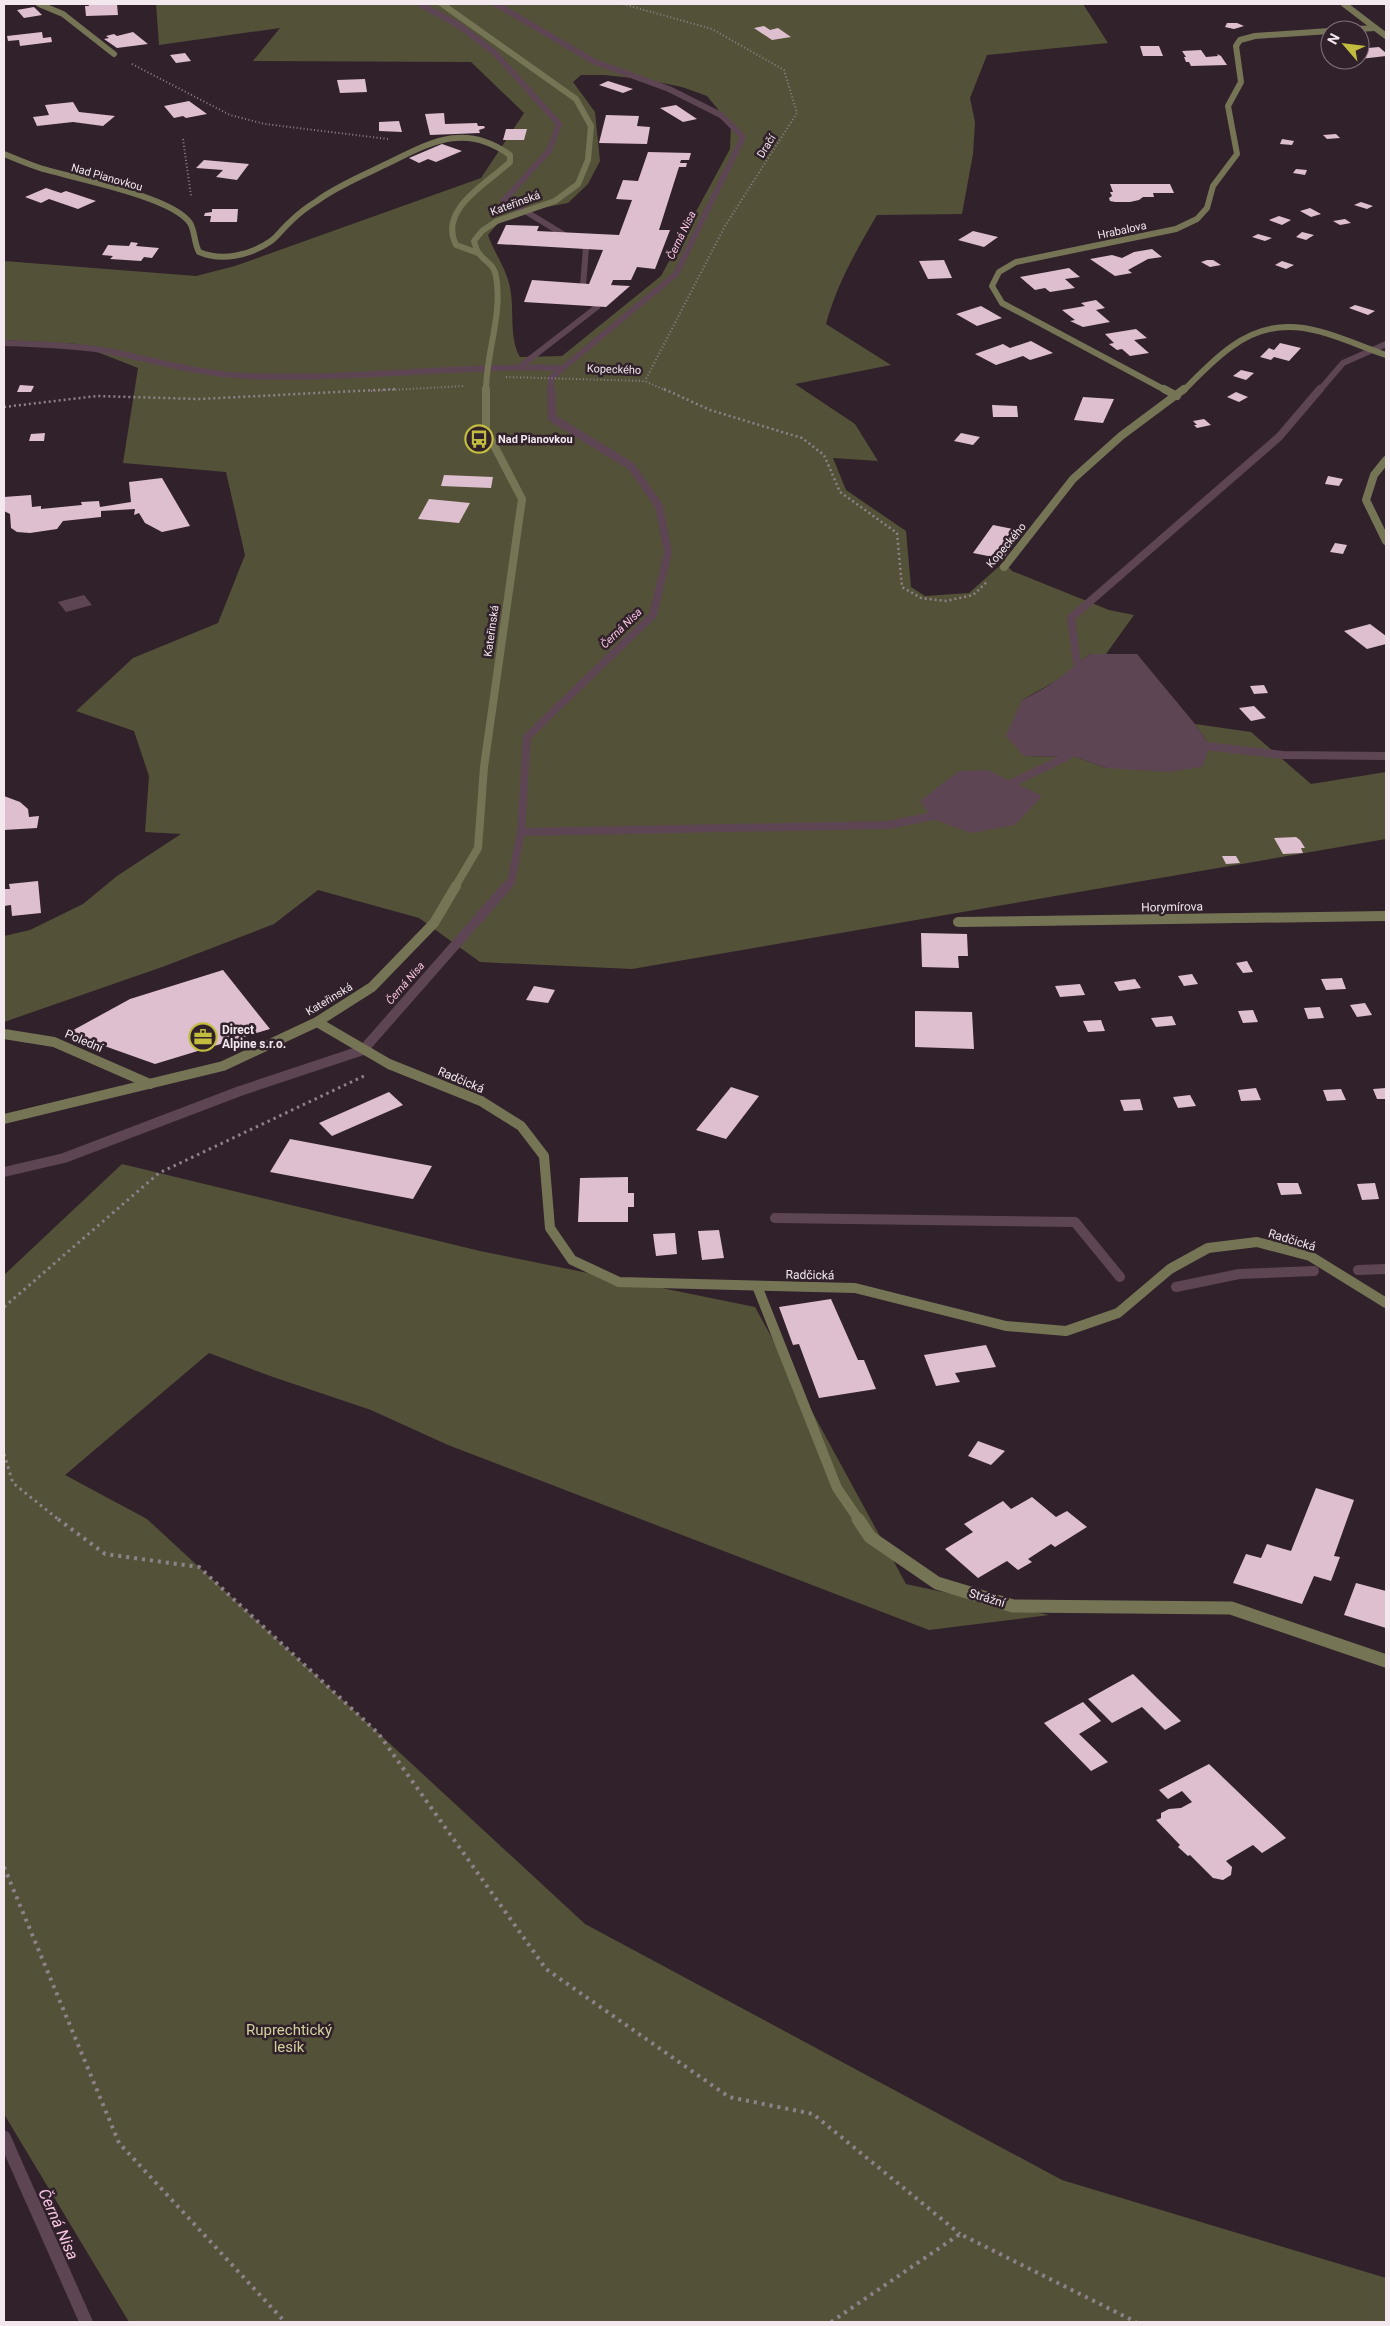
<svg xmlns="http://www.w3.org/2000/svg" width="1390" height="2326" font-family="Roboto,sans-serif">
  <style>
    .forest { fill: #535238; fill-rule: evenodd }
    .water { fill: #5e4553 }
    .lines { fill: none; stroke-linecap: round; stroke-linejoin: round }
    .stream-far3 { stroke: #5e4553; stroke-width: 6 }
    .stream-far2 { stroke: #5e4553; stroke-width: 8 }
    .stream-far1 { stroke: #5e4553; stroke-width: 10 }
    .stream { stroke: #5e4553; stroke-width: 13 }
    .building { fill: #debfd0 }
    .path-far3 { stroke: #8f8189; stroke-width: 2; stroke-dasharray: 1 2.5; stroke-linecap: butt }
    .path-far2 { stroke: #8f8189; stroke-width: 2.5; stroke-dasharray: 2 3; stroke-linecap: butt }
    .path-far1 { stroke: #8f8189; stroke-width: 3; stroke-dasharray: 2.5 4; stroke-linecap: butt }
    .path { stroke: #8f8189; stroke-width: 4; stroke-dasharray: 3 5; stroke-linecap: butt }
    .minor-far3 { stroke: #757556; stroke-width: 6 }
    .minor-far2 { stroke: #757556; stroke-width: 8 }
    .minor-far1 { stroke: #757556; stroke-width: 10 }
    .minor { stroke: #757556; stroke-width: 13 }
    .tertiary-far2 { stroke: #757556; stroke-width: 6 }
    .tertiary-far1 { stroke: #757556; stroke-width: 8 }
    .tertiary { stroke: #757556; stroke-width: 10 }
    .labels { text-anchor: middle; stroke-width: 5; stroke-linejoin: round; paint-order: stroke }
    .far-street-label { font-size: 11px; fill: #f3e8ee; stroke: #31212b }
    .far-water-label { font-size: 11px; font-style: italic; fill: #fac6e4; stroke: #31212b }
    .far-poi-label { font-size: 11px; font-weight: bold; fill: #f3e8ee; stroke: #31212b; text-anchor: start }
    .street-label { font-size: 12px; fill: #f3e8ee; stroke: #31212b }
    .poi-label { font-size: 12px; font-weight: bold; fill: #f3e8ee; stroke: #31212b; text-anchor: start }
    .near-park-label { font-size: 15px; fill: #d2d19c; stroke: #31212b }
    .near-water-label { font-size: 16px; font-style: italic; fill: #fac6e4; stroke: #31212b }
  </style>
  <rect width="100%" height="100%" fill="#31212b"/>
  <g class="forest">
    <path d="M156,4h927l25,39 -121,12 -17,43 5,24 -2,32 -11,60 -85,1c-20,34 -41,71 -51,109l65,41 -96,19 60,40 23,37 -45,-3 13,32 60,41 5,56 14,9 44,-3 35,-31 8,9 97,39 25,5 -28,39h-16l-27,23 -41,23 2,56 52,1 30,11 104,-22 -15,-22 56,8 60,52 75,-12v67l-754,130 -152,-7 -61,-44 -101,-28 -44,34 -109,42 -161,56v-86l26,-6 53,-26 34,-28 64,-42 -36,-2 4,-56 -15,-45 -58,-20 57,-53 85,-35 27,-68 -19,-83 -103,-9 15,-95 -61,-24 -73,-4v-79l192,15 39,-10 246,-88 43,-65 -53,-51 -218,-1 27,-33 -121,17zM581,75h23l39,4 39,8 25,9 24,29 -1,24 -69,127 -99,80 -42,1c-13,-23 -3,-54 -13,-80 -5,-15 -14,-27 -19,-42l17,-20 63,-12 20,-19 12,-23 -5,-49 -22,-30z"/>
    <polygon points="122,1164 480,1251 755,1307 906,1584 1049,1615 929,1630 448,1445 371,1410 273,1377 209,1353 65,1475 147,1519 585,1924 1062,2180 1386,2278 1386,2322 129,2322 4,2114 4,1275"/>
  </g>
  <g class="water">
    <polygon points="84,595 92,605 66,612 58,602"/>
    <path d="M1090,654h47l58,70 15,22 -8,21 -34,5 -62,-4 -30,-11 -52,-1 -18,-20 16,-36c26,-12 46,-28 68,-46z"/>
    <polygon points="988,770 1042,796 1015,825 971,833 933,819 920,801 959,771"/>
  </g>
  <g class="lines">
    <g class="stream-far3">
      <polyline points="420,4 460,26 495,53 559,124 549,151 503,201 520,208 586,248 583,286 597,307 522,365"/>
      <polyline points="496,4 595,62 669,89 721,115 743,137 676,274 551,378 551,391"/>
      <path d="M4,343c33,1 66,2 98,7 48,9 96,24 145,26 105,4 209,-11 314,-8"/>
      <polyline points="1319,391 1343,363 1386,344"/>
    </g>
    <g class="stream-far2">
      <polyline points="1079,678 1071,618 1279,437 1320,389"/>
      <polyline points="1198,745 1283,755 1386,756"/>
      <polyline points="1002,788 1068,756 1071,749"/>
      <polyline points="521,832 888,825 943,814"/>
      <polyline points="506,887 511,882 521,832 527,737 653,615 668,552 659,506 631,466 552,418 551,389"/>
    </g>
    <g class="stream-far1">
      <polyline points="4,1172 64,1158 240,1091 363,1050 507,886"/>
      <polyline points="775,1218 1075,1222 1120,1277"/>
      <polyline points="1358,1270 1386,1269"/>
      <polyline points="1176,1287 1239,1274 1314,1271"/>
    </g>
    <polyline class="stream" points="4,2137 86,2322"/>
  </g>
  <g class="building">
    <polygon points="88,4 117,4 118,15 86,16 85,6 89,6"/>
    <polygon points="34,7 42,15 24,18 17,10"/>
    <polygon points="1227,23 1237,23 1244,26 1234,29 1225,27"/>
    <polygon points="764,26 770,30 778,28 791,37 772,40 754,28"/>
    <polygon points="42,32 43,38 51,37 52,42 20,46 19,40 8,41 7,36"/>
    <polygon points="133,32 148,44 117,48 104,39 109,38 106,36 114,34 117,36"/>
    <polygon points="1360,42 1368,48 1379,47 1386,53 1386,56 1360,59"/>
    <polygon points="1140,46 1159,46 1163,56 1143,56"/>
    <polygon points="1201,50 1206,57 1218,56 1217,54 1221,56 1227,65 1191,66 1189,62 1186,62 1184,57 1186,57 1182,51"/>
    <polygon points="185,53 191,61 176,63 170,55"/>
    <polygon points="365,79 367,92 340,93 337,80"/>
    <polygon points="608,81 633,89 623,93 599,85"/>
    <polygon points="189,101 207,114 186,118 183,116 174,118 164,106"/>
    <polygon points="73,102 79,112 115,116 103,126 73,122 37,126 33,117 49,115 45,105"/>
    <polygon points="676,105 697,119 683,122 660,108"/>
    <polygon points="444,113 445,124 477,123 478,126 484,126 485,128 479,130 480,133 430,135 425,114"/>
    <polygon points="606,115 639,116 637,126 650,127 647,144 599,143"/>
    <polygon points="399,121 402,132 379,131 379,122"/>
    <polygon points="506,129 527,129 524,140 503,140"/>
    <polygon points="1336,134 1340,138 1327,139 1323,135"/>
    <polygon points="1282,139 1294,141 1292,145 1280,144"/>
    <polygon points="442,144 462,151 436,162 428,159 419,163 409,158"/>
    <polygon points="648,152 691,153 689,160 681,160 680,163 687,163 686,167 679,167 659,230 670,230 655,269 637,267 631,280 613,280 611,285 630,286 606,307 524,302 532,280 589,284 603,250 497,244 506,225 539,226 537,231 619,235 632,200 616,199 623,180 638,181"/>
    <polygon points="204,160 249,164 237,180 216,177 223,170 196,168"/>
    <polygon points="1296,169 1307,170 1305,175 1293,173"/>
    <polygon points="1110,184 1170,184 1174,193 1153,193 1154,197 1143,197 1139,200 1130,202 1115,202 1110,201 1109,198 1112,196 1110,192 1113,192"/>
    <polygon points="46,188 61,193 66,191 96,201 78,209 49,199 41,203 25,197"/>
    <polygon points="1361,202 1373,206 1367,209 1354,205"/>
    <polygon points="1310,208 1321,214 1311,217 1300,211"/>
    <polygon points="212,209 238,209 237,222 210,222 211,216 204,216 205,213 212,212"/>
    <polygon points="1279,216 1291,220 1282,225 1269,220"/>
    <polygon points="1345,219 1351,223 1340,225 1333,221"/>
    <polygon points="973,231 998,237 984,247 958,240"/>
    <polygon points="1302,232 1314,235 1306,240 1296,237"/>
    <polygon points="1258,234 1272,238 1265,241 1252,237"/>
    <polygon points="131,242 138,243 136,246 159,248 152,258 144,257 141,261 110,259 113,256 102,255 108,245 129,246"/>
    <polygon points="1152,249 1162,257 1148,259 1128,270 1132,273 1115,276 1090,259 1112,255 1122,258 1134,252"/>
    <polygon points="944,260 952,278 928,279 919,261"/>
    <polygon points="1207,260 1213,260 1221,265 1210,267 1201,262"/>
    <polygon points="1282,261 1294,265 1286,269 1275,265"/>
    <polygon points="1069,268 1080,277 1065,279 1075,288 1050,292 1045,288 1035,290 1020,277"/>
    <polygon points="1096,300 1105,308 1096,310 1110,322 1083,327 1070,321 1075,320 1062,310 1085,306 1081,303"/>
    <polygon points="1355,305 1362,307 1375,311 1368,315 1349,308"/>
    <polygon points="981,306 1002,318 977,326 956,314"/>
    <polygon points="1136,329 1147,338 1134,340 1149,353 1130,356 1122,349 1117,350 1109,344 1114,343 1105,334"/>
    <polygon points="1031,341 1053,353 1030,360 1023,356 996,365 975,354 1003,344 1010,348"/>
    <polygon points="1280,343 1301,348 1289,361 1274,357 1271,360 1260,357 1269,348 1274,350"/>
    <polygon points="1241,370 1254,373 1246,380 1233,376"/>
    <polygon points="20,385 34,386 31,392 17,392"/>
    <polygon points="1236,392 1248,397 1239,402 1227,397"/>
    <polygon points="1083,397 1114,399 1103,423 1074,420"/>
    <polygon points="992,405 1017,406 1018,417 993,417"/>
    <polygon points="1204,419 1211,425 1197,428 1194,425 1197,425 1193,421"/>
    <polygon points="45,433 44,441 29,441 31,434"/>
    <polygon points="961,433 980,437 973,445 954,441"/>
    <polygon points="444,475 493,477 491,488 441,486"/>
    <polygon points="1328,476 1343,479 1339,486 1325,484"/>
    <polygon points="162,478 190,526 162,532 145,523 139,513 134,515 135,509 101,511 101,517 63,521 57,529 30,533 17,532 11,528 10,514 4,511 4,497 31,495 32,507 41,506 41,509 82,505 81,502 99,501 100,507 131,502 129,482"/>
    <polygon points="429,499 470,503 459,523 418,519"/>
    <polygon points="993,525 1023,531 1003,559 973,553"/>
    <polygon points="1335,543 1347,545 1343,554 1330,552"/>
    <polygon points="1370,624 1386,636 1386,644 1367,649 1344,631"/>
    <polygon points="1264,685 1268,693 1254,694 1250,686"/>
    <polygon points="1254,706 1266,718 1251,721 1239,708"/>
    <polygon points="4,796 20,802 28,809 29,817 39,816 37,828 4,830"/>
    <polygon points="1296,837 1300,840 1305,848 1301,848 1303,853 1283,854 1274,838"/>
    <polygon points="1222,856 1236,856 1240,863 1226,864"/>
    <polygon points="38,881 41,913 12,916 11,905 4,906 4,889 10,889 9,884"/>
    <polygon points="921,933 967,934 968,956 958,956 959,968 922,967"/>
    <polygon points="1247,961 1253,972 1243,973 1236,963"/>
    <polygon points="223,970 270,1029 155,1064 68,1033 130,999"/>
    <polygon points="1192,974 1198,984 1184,986 1178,976"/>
    <polygon points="1342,978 1346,989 1326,990 1321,979"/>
    <polygon points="1135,979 1141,988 1119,991 1114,982"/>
    <polygon points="1080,984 1085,995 1060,997 1055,986"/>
    <polygon points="534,986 555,990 548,1003 526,1000"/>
    <polygon points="1365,1003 1372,1015 1357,1017 1350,1005"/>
    <polygon points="1320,1007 1324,1018 1308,1019 1304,1008"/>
    <polygon points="1253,1010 1258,1022 1243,1023 1238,1011"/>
    <polygon points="915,1011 972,1012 974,1049 915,1047"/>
    <polygon points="1172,1016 1176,1025 1156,1027 1151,1018"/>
    <polygon points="1101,1020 1105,1031 1088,1032 1083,1021"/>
    <polygon points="731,1087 759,1096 726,1139 696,1130"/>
    <polygon points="1256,1088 1261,1100 1241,1101 1238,1090"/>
    <polygon points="1386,1088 1386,1099 1377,1099 1373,1089"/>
    <polygon points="1341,1089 1346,1100 1327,1101 1323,1090"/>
    <polygon points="389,1092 403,1105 332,1136 319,1123"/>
    <polygon points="1190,1095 1196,1106 1178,1108 1173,1097"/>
    <polygon points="1140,1099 1143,1110 1124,1111 1120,1100"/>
    <polygon points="290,1139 432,1166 413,1199 270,1172"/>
    <polygon points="628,1177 628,1193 634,1193 634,1207 628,1207 628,1222 578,1222 580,1178"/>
    <polygon points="1277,1183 1298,1183 1302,1194 1281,1195"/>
    <polygon points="1375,1183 1379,1199 1362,1200 1357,1184"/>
    <polygon points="719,1230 724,1258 702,1260 698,1231"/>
    <polygon points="675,1233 677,1254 656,1256 653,1234"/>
    <polygon points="831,1299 858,1360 864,1360 876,1389 819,1398 799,1344 793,1345 779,1307"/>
    <polygon points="986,1345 996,1367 955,1373 960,1382 936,1386 924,1355"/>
    <polygon points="978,1441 1005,1451 991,1465 968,1456"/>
    <polygon points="1316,1488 1354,1500 1334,1556 1340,1557 1331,1581 1314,1576 1302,1604 1233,1583 1246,1554 1261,1558 1267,1544 1291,1551"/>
    <polygon points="1032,1497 1056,1517 1067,1511 1087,1527 1055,1547 1051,1544 1028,1559 1032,1562 1018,1570 1007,1561 978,1578 945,1549 973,1532 964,1524 1003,1501 1011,1509"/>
    <polygon points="1356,1583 1386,1591 1386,1628 1344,1615"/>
    <polygon points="1133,1674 1157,1698 1181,1721 1165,1730 1142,1707 1112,1723 1088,1699"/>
    <polygon points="1083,1702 1101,1721 1079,1734 1108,1762 1091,1771 1044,1723"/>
    <polygon points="1209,1764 1286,1838 1262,1853 1253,1845 1226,1861 1232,1867 1231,1875 1223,1880 1213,1878 1190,1855 1188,1856 1178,1847 1180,1845 1156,1820 1161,1818 1161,1813 1169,1809 1181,1808 1192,1802 1182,1791 1168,1799 1159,1790"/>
  </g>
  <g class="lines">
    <g class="path-far3">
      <polyline points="623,4 712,29 784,70 797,113 725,226 645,381"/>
      <polyline points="132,64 230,115 265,124 388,139"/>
      <polyline points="183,139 191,196"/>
      <polyline points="506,377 645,381 667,391"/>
      <polyline points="371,391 465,386"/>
    </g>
    <g class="path-far2">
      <polyline points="664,389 710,410 802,438 824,455 840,492 897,533 902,587 921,598 946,601 973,595 988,581"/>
      <polyline points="4,407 97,396 199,399 396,389"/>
    </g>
    <g class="path-far1">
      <polyline points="4,1307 159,1173 364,1076"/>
      <polyline points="4,1454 13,1483 59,1520"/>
    </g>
    <g class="path">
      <polyline points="58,1519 105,1554 199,1567 378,1733 546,1969 729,2097 813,2114 960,2234"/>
      <polyline points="4,1867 119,2143 285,2322"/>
      <polyline points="831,2322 960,2234 1136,2322"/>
    </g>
    <g class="minor-far3">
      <polyline points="39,4 63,14 114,54"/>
      <polyline points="1344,4 1386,36"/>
      <polyline points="1340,30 1375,28"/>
      <path d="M4,154c12,5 24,10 36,14 32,10 132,28 150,55 5,8 4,20 9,29 23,10 52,3 72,-11 7,-5 12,-13 19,-19 8,-8 17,-15 27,-21 19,-14 41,-23 63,-34 47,-22 82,-47 130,-12v7c-23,22 -72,47 -54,83l22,8"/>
      <polyline points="1167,391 1002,303 992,286 999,272 1016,262 1176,229 1197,219 1207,208 1213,186 1237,154 1228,106 1241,82 1236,46 1240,40 1255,36 1330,31"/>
      <path d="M1183,391c15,-15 31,-32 48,-44 54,-40 100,-11 155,8"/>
    </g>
    <g class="minor-far2">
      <polyline points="1164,389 1177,396"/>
      <polyline points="1386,460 1374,475 1366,500 1386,541"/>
      <polyline points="1004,567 1073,479 1121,436 1184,389"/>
    </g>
    <g class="minor-far1">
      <polyline points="958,922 1386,916"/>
      <polyline points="317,1022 389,1064 481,1101 521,1126 544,1156 550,1228 572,1260 619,1282 855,1288 1006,1326 1066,1331 1118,1313 1170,1269 1208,1248 1257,1242 1310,1256 1386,1303"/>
      <polyline points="757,1286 837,1488 859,1520"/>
    </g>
    <polyline class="minor" points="858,1519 870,1537 937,1583 1013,1606 1231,1608 1386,1661"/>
    <path class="tertiary-far2" d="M442,4l134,95 15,27 -3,34 -10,24 -23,17 -58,20 -15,10 -8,10c1,3 2,8 4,11 5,9 16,11 18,24 7,39 -10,76 -10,115"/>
    <polyline class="tertiary-far1" points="455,887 478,848 484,767 522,499 486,430 486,389"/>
    <g class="tertiary">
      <polyline points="4,1034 54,1042 150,1084"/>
      <polyline points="4,1119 223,1066 317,1022 372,987 434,923 456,886"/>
    </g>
  </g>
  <defs>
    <g id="bus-ring" transform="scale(1.4375)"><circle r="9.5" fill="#31212b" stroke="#c2bd3f" stroke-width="1.5"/><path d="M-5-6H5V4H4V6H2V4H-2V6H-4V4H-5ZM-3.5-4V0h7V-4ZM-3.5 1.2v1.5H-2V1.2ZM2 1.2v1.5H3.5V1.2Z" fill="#c2bd3f"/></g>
    <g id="office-ring" transform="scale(1.4375)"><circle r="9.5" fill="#31212b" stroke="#c2bd3f" stroke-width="1.5"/><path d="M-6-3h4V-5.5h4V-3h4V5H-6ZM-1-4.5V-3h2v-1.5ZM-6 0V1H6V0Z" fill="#c2bd3f"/></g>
  </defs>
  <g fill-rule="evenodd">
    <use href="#bus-ring" x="479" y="439"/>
    <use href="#office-ring" x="203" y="1037"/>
  </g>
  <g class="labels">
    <g class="far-street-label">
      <text transform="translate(766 146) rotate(-58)" y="4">Dračí</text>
      <text transform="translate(107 177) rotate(16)" y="4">Nad Pianovkou</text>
      <text transform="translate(515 203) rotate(-20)" y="4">Kateřinská</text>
      <text transform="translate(1122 230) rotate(-12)" y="4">Hrabalova</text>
      <text transform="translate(614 369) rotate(2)" y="4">Kopeckého</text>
      <text transform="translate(1006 545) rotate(-50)" y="4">Kopeckého</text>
      <text transform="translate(491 631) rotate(-82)" y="4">Kateřinská</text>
      <text transform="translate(329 999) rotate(-31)" y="4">Kateřinská</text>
    </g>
    <g class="far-water-label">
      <text transform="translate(681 235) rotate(-64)" y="4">Černá Nisa</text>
      <text transform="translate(621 628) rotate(-44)" y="4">Černá Nisa</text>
      <text transform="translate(405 983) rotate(-49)" y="4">Černá Nisa</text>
    </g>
    <g class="far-poi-label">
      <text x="498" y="443">Nad Pianovkou</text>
    </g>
    <g class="street-label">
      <text transform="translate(1172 907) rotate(-1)" y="4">Horymírova</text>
      <text transform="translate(84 1041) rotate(23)" y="4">Polední</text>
      <text transform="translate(461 1080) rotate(23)" y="4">Radčická</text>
      <text transform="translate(1292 1240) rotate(17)" y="4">Radčická</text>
      <text transform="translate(810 1275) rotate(1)" y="4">Radčická</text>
      <text transform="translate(987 1598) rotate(17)" y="4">Strážní</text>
    </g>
    <g class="poi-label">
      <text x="222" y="1034">Direct<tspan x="222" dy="14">Alpine s.r.o.</tspan></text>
    </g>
    <g class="near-park-label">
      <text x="289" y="2035">Ruprechtický<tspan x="289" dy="17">lesík</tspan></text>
    </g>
    <g class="near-water-label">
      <text transform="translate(59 2224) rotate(66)" y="6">Černá Nisa</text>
    </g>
  </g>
  <rect width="1390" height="2326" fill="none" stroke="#f3e8ee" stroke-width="10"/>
  <g transform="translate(1345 45) rotate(298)"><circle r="24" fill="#31212b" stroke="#7f7179"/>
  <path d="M0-4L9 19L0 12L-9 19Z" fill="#c2bd3f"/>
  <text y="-8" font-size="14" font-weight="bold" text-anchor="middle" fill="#f3e8ee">N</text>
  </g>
</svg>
